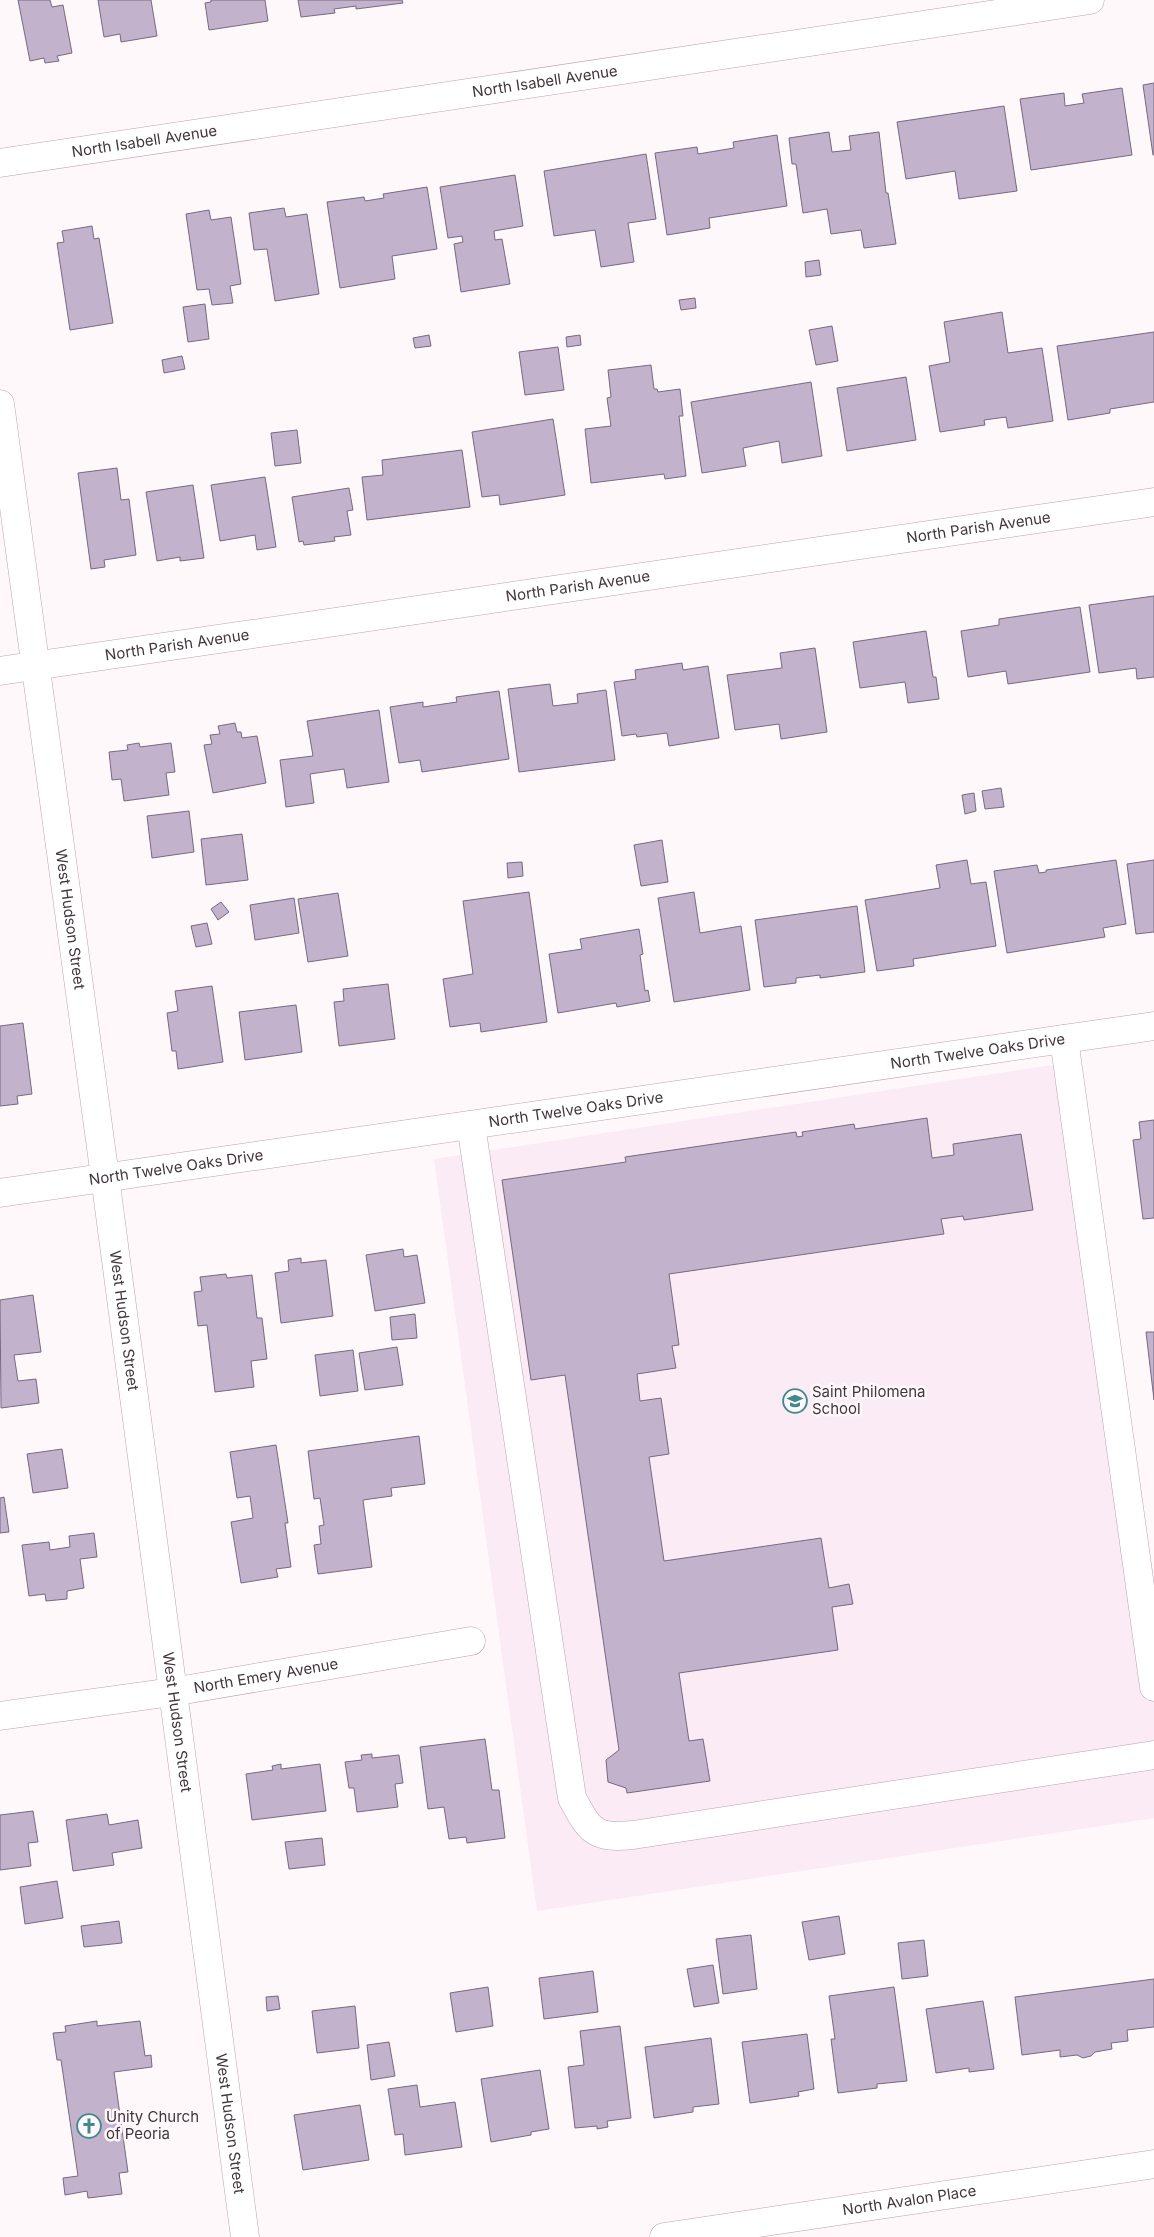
<svg xmlns="http://www.w3.org/2000/svg" width="1154" height="2237" font-family="Inter,sans-serif">
  <style>
    .built { fill: #faebf4 }
    .building { fill: #c2b2cc; stroke: #776980 }
    .lines { fill: none; stroke-linecap: round; stroke-linejoin: round }
    .minor-casing { stroke: #bda1b2; stroke-width: 29 }
    .minor { stroke: #fff; stroke-width: 28 }
    .labels { text-anchor: middle; stroke-width: 5; stroke-linejoin: round; paint-order: stroke }
    .street-label { font-size: 15px; fill: #42363e; stroke: #fef8fb }
    .poi-label { font-size: 15px; fill: #42363e; stroke: #fef8fb; text-anchor: start }
  </style>
  <rect width="100%" height="100%" fill="#fef8fb"/>
  <polygon class="built" points="1079,1061 1154,1643 1154,1818 537,1911 434,1159"/>
  <g class="building">
    <polygon points="18,0 50,0 52,7 63,5 72,53 57,56 59,61 45,63 44,58 30,61"/>
    <polygon points="98,0 151,0 157,36 121,42 120,34 104,37"/>
    <polygon points="211,0 265,0 268,21 209,30 205,3 211,2"/>
    <polygon points="298,0 402,0 403,3 356,9 356,6 334,9 335,13 301,17"/>
    <polygon points="1154,83 1154,155 1153,155 1143,85"/>
    <polygon points="1122,88 1132,155 1031,170 1020,99 1064,93 1065,106 1084,103 1082,94"/>
    <polygon points="1004,106 1017,191 959,199 955,171 906,179 897,122"/>
    <polygon points="829,132 832,152 851,150 849,136 879,132 886,193 888,193 896,244 864,248 861,230 831,234 827,209 803,213 796,164 792,164 789,138"/>
    <polygon points="777,135 787,206 709,218 710,228 667,235 655,153 697,147 698,154 734,148 733,142"/>
    <polygon points="646,154 656,219 628,223 634,262 601,267 595,230 554,236 544,171"/>
    <polygon points="515,175 523,226 494,231 495,240 502,239 510,284 461,292 454,244 463,242 462,236 448,238 440,187"/>
    <polygon points="427,187 437,249 392,256 395,279 340,288 327,202 364,197 365,201 384,198 383,194"/>
    <polygon points="284,208 286,217 307,214 319,294 275,301 267,249 254,250 249,213"/>
    <polygon points="209,210 211,220 231,217 241,284 230,286 233,303 212,305 209,289 197,290 186,214"/>
    <polygon points="92,226 94,239 99,238 113,323 70,330 57,243 64,242 62,231"/>
    <polygon points="819,260 821,275 806,277 805,262"/>
    <polygon points="695,298 696,308 681,310 679,300"/>
    <polygon points="205,304 209,339 188,342 183,307"/>
    <polygon points="1002,312 1008,353 1042,348 1053,421 1008,428 1006,417 984,420 985,425 940,432 929,366 950,362 944,322"/>
    <polygon points="832,326 838,361 816,365 809,330"/>
    <polygon points="1154,332 1154,402 1110,409 1110,413 1068,420 1057,346"/>
    <polygon points="429,335 431,346 415,348 413,338"/>
    <polygon points="580,335 581,345 567,347 566,337"/>
    <polygon points="558,347 564,390 525,395 519,352"/>
    <polygon points="182,356 185,369 164,373 162,360"/>
    <polygon points="651,365 654,389 657,389 658,392 680,389 683,416 679,416 686,476 665,479 664,474 591,483 585,429 611,426 607,398 611,397 608,370"/>
    <polygon points="906,377 916,440 847,451 837,388"/>
    <polygon points="811,382 822,456 782,463 779,441 743,448 746,466 702,473 691,402"/>
    <polygon points="553,419 565,495 500,505 499,495 482,497 472,432"/>
    <polygon points="297,430 301,463 275,466 271,433"/>
    <polygon points="462,450 470,507 367,520 362,477 383,475 382,460"/>
    <polygon points="117,468 121,500 129,499 136,555 104,560 105,567 91,569 78,473"/>
    <polygon points="265,477 276,547 257,550 255,535 220,541 211,485"/>
    <polygon points="193,485 204,558 180,561 180,557 157,561 146,492"/>
    <polygon points="349,488 353,510 347,511 351,535 334,537 335,541 304,545 303,541 299,542 292,497"/>
    <polygon points="1154,596 1154,677 1137,679 1136,668 1099,673 1089,605"/>
    <polygon points="1080,607 1090,672 1008,684 1006,671 968,677 961,631 999,625 999,619"/>
    <polygon points="926,631 933,677 936,677 939,699 908,703 905,682 860,688 853,642"/>
    <polygon points="815,648 827,732 781,739 779,724 735,730 727,675 782,668 780,653"/>
    <polygon points="682,663 683,670 708,666 719,738 669,746 667,733 637,737 636,734 622,736 614,682 636,679 635,670"/>
    <polygon points="550,684 553,706 578,703 577,694 606,690 615,760 519,772 508,689"/>
    <polygon points="499,691 509,759 422,772 420,760 399,763 390,707 423,702 423,707 457,702 456,697"/>
    <polygon points="379,710 389,782 347,788 344,769 310,774 314,803 286,807 280,760 313,756 307,721"/>
    <polygon points="235,723 237,732 241,732 242,738 257,736 266,783 213,793 204,745 212,744 210,735 220,734 218,726"/>
    <polygon points="139,743 140,747 171,743 175,772 166,773 169,795 124,801 121,779 112,780 109,752 128,750 127,745"/>
    <polygon points="1001,788 1004,807 985,809 982,791"/>
    <polygon points="974,793 976,811 965,814 962,795"/>
    <polygon points="189,811 194,852 152,858 147,816"/>
    <polygon points="242,834 248,880 206,885 201,839"/>
    <polygon points="662,840 668,882 641,886 634,845"/>
    <polygon points="967,860 971,884 986,882 996,946 913,959 914,966 877,971 865,900 940,888 936,865"/>
    <polygon points="1116,860 1126,924 1103,928 1105,937 1007,953 994,871 1037,865 1039,873 1046,872 1046,870"/>
    <polygon points="1154,860 1154,932 1136,934 1127,864"/>
    <polygon points="522,862 523,876 508,878 507,863"/>
    <polygon points="529,892 547,1022 481,1032 480,1023 450,1027 443,979 473,974 463,901"/>
    <polygon points="694,892 700,933 741,926 750,990 674,1002 658,898"/>
    <polygon points="338,893 348,956 308,962 298,899"/>
    <polygon points="294,898 299,933 255,940 250,905"/>
    <polygon points="221,902 229,912 218,920 211,909"/>
    <polygon points="857,906 865,972 820,978 820,975 796,978 796,983 764,987 755,920"/>
    <polygon points="207,923 212,944 196,947 191,926"/>
    <polygon points="639,929 643,954 640,955 645,991 648,990 650,1001 617,1007 616,1003 558,1013 549,954 582,949 580,939"/>
    <polygon points="388,984 395,1039 339,1046 334,1002 344,1001 343,989"/>
    <polygon points="212,986 223,1062 178,1069 176,1051 172,1051 167,1013 178,1011 175,991"/>
    <polygon points="296,1005 302,1052 245,1060 239,1012"/>
    <polygon points="23,1023 32,1094 17,1096 18,1104 0,1106 0,1026"/>
    <polygon points="927,1118 932,1158 954,1155 953,1144 1021,1134 1033,1210 964,1220 963,1216 941,1219 944,1234 669,1274 679,1345 672,1346 676,1368 637,1374 640,1401 661,1398 669,1454 649,1457 664,1561 821,1538 829,1588 849,1584 853,1604 832,1607 838,1650 679,1673 689,1741 703,1739 710,1781 627,1793 626,1788 608,1782 606,1760 619,1750 565,1375 531,1380 502,1180 626,1162 625,1157 796,1132 797,1137 803,1136 802,1132 854,1124 855,1129"/>
    <polygon points="1154,1120 1154,1218 1143,1219 1133,1140 1141,1139 1139,1122"/>
    <polygon points="403,1249 404,1257 417,1255 425,1303 375,1311 366,1255"/>
    <polygon points="301,1258 301,1263 326,1260 333,1316 281,1323 275,1273 289,1271 288,1260"/>
    <polygon points="226,1274 227,1278 252,1275 257,1318 262,1318 267,1359 251,1361 254,1387 215,1392 207,1325 198,1326 194,1292 202,1291 200,1277"/>
    <polygon points="33,1295 41,1352 14,1355 18,1381 36,1379 39,1403 1,1408 0,1300"/>
    <polygon points="415,1314 417,1338 392,1340 390,1317"/>
    <polygon points="1146,1332 1154,1332 1154,1400"/>
    <polygon points="397,1347 403,1385 365,1390 359,1353"/>
    <polygon points="353,1350 358,1391 320,1396 315,1355"/>
    <polygon points="419,1436 425,1484 391,1488 392,1496 363,1500 372,1567 318,1574 314,1545 321,1544 319,1526 324,1525 320,1498 314,1499 308,1451"/>
    <polygon points="276,1445 288,1523 285,1523 291,1567 276,1569 278,1577 241,1583 231,1522 253,1518 250,1496 237,1498 230,1452"/>
    <polygon points="62,1449 68,1488 33,1493 27,1454"/>
    <polygon points="4,1497 9,1532 0,1533 0,1498"/>
    <polygon points="94,1533 97,1557 80,1559 84,1588 67,1591 67,1599 46,1601 45,1594 29,1596 22,1545 49,1542 50,1550 70,1547 69,1536"/>
    <polygon points="485,1739 492,1790 499,1790 505,1838 467,1843 466,1837 449,1839 444,1807 428,1809 420,1747"/>
    <polygon points="372,1754 372,1758 399,1755 403,1783 395,1784 398,1807 357,1812 354,1788 349,1788 345,1762 362,1760 361,1755"/>
    <polygon points="281,1764 281,1769 320,1764 326,1811 252,1820 246,1774 273,1770 272,1766"/>
    <polygon points="33,1811 38,1842 28,1843 31,1866 0,1870 0,1815"/>
    <polygon points="107,1814 109,1825 138,1820 142,1848 112,1853 114,1865 73,1871 66,1820"/>
    <polygon points="322,1838 325,1865 289,1869 285,1842"/>
    <polygon points="57,1881 63,1918 25,1924 20,1887"/>
    <polygon points="839,1916 845,1954 809,1960 802,1922"/>
    <polygon points="119,1921 122,1943 84,1947 81,1926"/>
    <polygon points="751,1935 757,1989 723,1994 716,1939"/>
    <polygon points="924,1940 928,1976 902,1979 898,1943"/>
    <polygon points="713,1965 719,2003 694,2007 687,1969"/>
    <polygon points="593,1971 598,2012 544,2019 539,1978"/>
    <polygon points="1154,1979 1154,2027 1127,2030 1128,2041 1111,2043 1112,2049 1095,2052 1091,2056 1083,2058 1077,2055 1060,2057 1060,2050 1022,2055 1015,1997"/>
    <polygon points="488,1987 493,2026 456,2032 450,1993"/>
    <polygon points="894,1987 907,2081 877,2084 877,2088 838,2093 831,2039 835,2039 829,1996"/>
    <polygon points="278,1996 280,2009 267,2011 266,1997"/>
    <polygon points="983,2001 994,2069 969,2072 969,2068 936,2073 926,2009"/>
    <polygon points="355,2006 359,2048 317,2053 312,2011"/>
    <polygon points="97,2021 97,2026 140,2021 145,2056 151,2055 152,2067 114,2072 128,2172 119,2173 122,2194 88,2198 87,2191 65,2195 63,2178 78,2176 61,2060 57,2060 53,2033 66,2032 65,2026"/>
    <polygon points="620,2026 631,2118 607,2121 608,2127 597,2129 597,2126 575,2128 568,2067 584,2065 580,2031"/>
    <polygon points="807,2034 814,2089 798,2092 799,2096 750,2103 742,2042"/>
    <polygon points="711,2038 719,2104 693,2107 693,2112 654,2118 645,2047"/>
    <polygon points="389,2042 395,2076 371,2080 367,2045"/>
    <polygon points="540,2070 549,2129 531,2132 531,2135 491,2142 481,2079"/>
    <polygon points="417,2085 420,2107 455,2102 462,2147 405,2155 403,2134 395,2135 388,2089"/>
    <polygon points="360,2105 369,2160 303,2170 294,2115"/>
  </g>
  <g class="lines">
    <g class="minor-casing">
      <g id="minor">
        <path id="s1" d="M0,163l1090,-163"/>
        <path id="s2" d="M0,404l105,773 140,1060"/>
        <path id="s3" d="M0,671l1154,-169"/>
        <polyline points="1064,1039 1154,1687"/>
        <path d="M471,1125l101,673c18,33 22,41 61,37l521,-80"/>
        <path id="s4" d="M0,1193l1154,-167"/>
        <path id="s5" d="M0,1716l172,-24 299,-51"/>
        <path id="s6" d="M664,2237l490,-73"/>
      </g>
    </g>
    <use href="#minor" class="minor"/>
  </g>
  <defs>
    <g id="school-ring" transform="scale(1.25)"><circle r="9.5" fill="#fef8fb" stroke="#41898b" stroke-width="1.5"/><path d="M0-5L7-2L0 1L-7-2ZM-4 1L0 2.5L4 1V4Q0 6-4 4Z" fill="#41898b"/></g>
    <g id="church-ring" transform="scale(1.25)"><circle r="9.5" fill="#fef8fb" stroke="#41898b" stroke-width="1.5"/><path d="M-1.2-6h2.4v3.5h3.3v2.4h-3.3V6h-2.4V-.1h-3.3v-2.4h3.3Z" fill="#41898b"/></g>
  </defs>
  <g fill-rule="evenodd">
    <use href="#school-ring" x="795" y="1401"/>
    <use href="#church-ring" x="89" y="2126"/>
  </g>
  <g class="labels">
    <g class="street-label">
      <text dy="5" stroke="none"><textPath href="#s1" startOffset="551">North Isabell Avenue</textPath></text>
      <text dy="5" stroke="none"><textPath href="#s1" startOffset="146">North Isabell Avenue</textPath></text>
      <text dy="5" stroke="none"><textPath href="#s3" startOffset="989">North Parish Avenue</textPath></text>
      <text dy="5" stroke="none"><textPath href="#s3" startOffset="584">North Parish Avenue</textPath></text>
      <text dy="5" stroke="none"><textPath href="#s3" startOffset="179">North Parish Avenue</textPath></text>
      <text dy="5" stroke="none"><textPath href="#s2" startOffset="520">West Hudson Street</textPath></text>
      <text dy="5" stroke="none"><textPath href="#s4" startOffset="988">North Twelve Oaks Drive</textPath></text>
      <text dy="5" stroke="none"><textPath href="#s4" startOffset="582">North Twelve Oaks Drive</textPath></text>
      <text dy="5" stroke="none"><textPath href="#s4" startOffset="178">North Twelve Oaks Drive</textPath></text>
      <text dy="5" stroke="none"><textPath href="#s2" startOffset="925">West Hudson Street</textPath></text>
      <text dy="5" stroke="none"><textPath href="#s5" startOffset="269">North Emery Avenue</textPath></text>
      <text dy="5" stroke="none"><textPath href="#s2" startOffset="1330">West Hudson Street</textPath></text>
      <text dy="5" stroke="none"><textPath href="#s2" startOffset="1735">West Hudson Street</textPath></text>
      <text dy="5" stroke="none"><textPath href="#s6" startOffset="248">North Avalon Place</textPath></text>
    </g>
    <g class="poi-label">
      <text x="812" y="1397">Saint Philomena<tspan x="812" dy="17">School</tspan></text>
      <text x="106" y="2122">Unity Church<tspan x="106" dy="17">of Peoria</tspan></text>
    </g>
  </g>
</svg>
